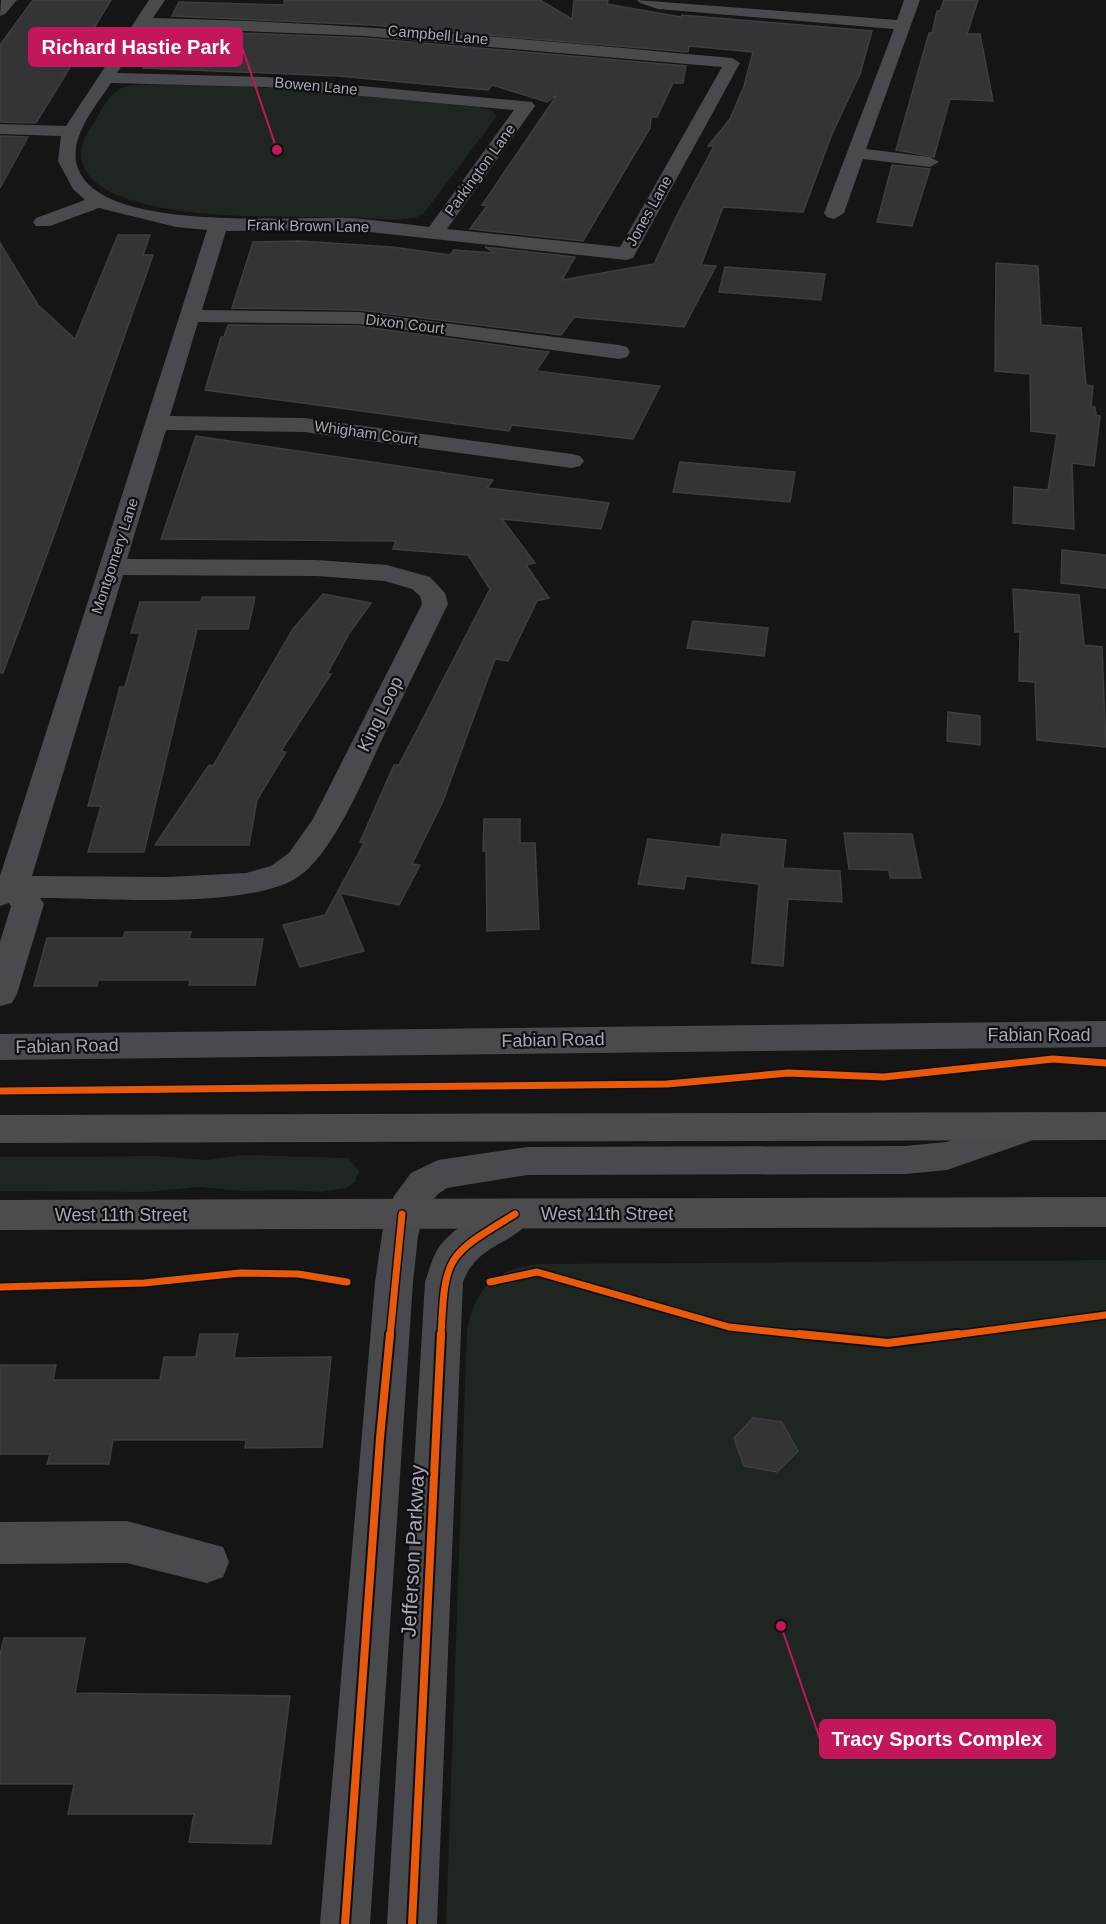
<svg xmlns="http://www.w3.org/2000/svg" width="1106" height="1924" font-family="Helvetica,sans-serif">
  <style>
    .green { fill: #1f2521 }
    .building { fill: #343436; stroke: #3d3e41; stroke-width: 1.5 }
    .lines { fill: none; stroke-linecap: round; stroke-linejoin: round }
    .minor { fill: #494a4d; fill-rule: evenodd }
    .major { fill: #4c4c4f; fill-rule: evenodd }
    .cycleway-far1-casing { stroke: #0f0f11; stroke-width: 10 }
    .cycleway-casing { stroke: #0f0f11; stroke-width: 12 }
    .cycleway-far1 { stroke: #e8590c; stroke-width: 7 }
    .cycleway { stroke: #e8590c; stroke-width: 8 }
    .labels { text-anchor: middle; stroke-width: 4.5; stroke-linejoin: round; paint-order: stroke }
    .far-street-label { font-size: 15px; fill: #a7a8b5; stroke: #0f0f11 }
    .street-label { font-size: 18px; fill: #a7a8b5; stroke: #0f0f11 }
    .near-street-label { font-size: 21px; fill: #a7a8b5; stroke: #0f0f11 }
    .leader { fill: none; stroke: #c2185b; stroke-width: 2 }
    .callout-dot { fill: #c2185b; stroke: #0f0f11; stroke-width: 2 }
    .callout { fill: #c2185b; stroke: #c2185b; stroke-width: 2 }
    .callout-label { font-size: 20px; text-anchor: middle; font-weight: bold; fill: #fff }
  </style>
  <rect width="100%" height="100%" fill="#151515"/>
  <g class="green">
    <path d="M132,85c116,-4 232,11 347,22l12,3 6,6 -73,97 -9,5 -19,2c-20,-1 -39,-3 -59,-3 -48,-1 -254,9 -256,-63 -1,-12 8,-23 14,-33 10,-17 16,-33 37,-36z"/>
    <polygon points="243,1155 348,1158 359,1171 355,1182 346,1188 317,1192 290,1190 243,1191 198,1187 146,1192 0,1191 0,1157 158,1156 207,1160"/>
    <path d="M1106,1260v664h-660l21,-595c10,-44 27,-59 71,-65z"/>
  </g>
  <g class="building">
    <polygon points="33,0 111,0 36,123 0,122 0,45"/>
    <polygon points="284,0 540,0 572,19 574,0 608,0 607,4 681,17 682,15 872,31 860,74 832,134 803,212 723,207 701,265 716,266 684,327 574,317 561,335 359,310 232,308 253,242 299,241 392,247 450,255 454,250 495,253 485,247 575,257 562,280 654,264 677,215 714,146 708,146 730,119 744,86 753,52 689,46 688,52 371,25 172,16 179,2 284,5"/>
    <polygon points="944,0 978,0 967,34 980,34 993,101 950,99 934,157 896,150 929,33 932,33 937,11 940,11"/>
    <polygon points="166,30 364,38 686,66 683,83 673,83 657,117 651,117 650,128 583,241 470,229 487,206 482,205 557,95 547,102 492,85 488,90 338,76 143,68 158,36 163,36"/>
    <polygon points="0,136 28,137 0,188"/>
    <polygon points="892,165 930,169 912,226 877,222"/>
    <polygon points="118,235 150,235 143,255 153,255 56,530 3,673 0,673 0,243 38,305 75,339"/>
    <polygon points="996,263 1038,266 1041,325 1081,328 1086,385 1093,386 1091,407 1095,407 1096,415 1100,416 1094,466 1072,463 1074,529 1013,523 1014,487 1048,490 1057,434 1031,431 1030,374 995,371"/>
    <polygon points="725,267 825,274 821,300 719,292"/>
    <polygon points="228,325 359,326 549,352 536,371 660,386 633,439 512,425 509,431 205,390 221,337 224,337"/>
    <polygon points="196,436 493,480 487,488 609,503 601,529 502,519 535,563 526,565 549,598 537,601 508,661 495,659 443,801 412,864 420,865 399,905 340,893 364,951 300,967 283,925 325,915 364,843 360,842 394,765 399,765 490,589 468,555 393,549 396,541 161,539"/>
    <polygon points="680,462 795,472 790,502 673,492"/>
    <polygon points="1062,550 1106,555 1106,588 1061,583"/>
    <polygon points="1013,589 1079,595 1084,645 1102,647 1106,747 1037,740 1035,682 1019,681 1020,632 1015,632"/>
    <polygon points="323,594 371,603 350,632 327,674 331,674 281,751 286,752 257,800 249,845 155,845 209,765 213,766 293,629"/>
    <polygon points="202,597 255,597 248,629 197,629 144,852 88,852 101,806 88,806 120,687 125,687 140,633 131,633 140,602 201,602"/>
    <polygon points="693,621 768,628 764,656 687,648"/>
    <polygon points="948,712 980,716 980,745 947,741"/>
    <polygon points="484,819 520,819 520,843 535,843 539,929 487,931 486,851 483,851"/>
    <polygon points="844,833 912,834 921,878 890,878 889,870 849,869"/>
    <polygon points="722,834 786,840 783,868 840,871 842,902 788,899 783,966 752,963 759,884 686,876 684,889 638,884 648,839 720,847"/>
    <polygon points="125,932 191,932 189,939 263,939 255,985 189,985 190,980 98,980 97,986 34,986 47,938 123,938"/>
    <polygon points="200,1334 238,1334 234,1358 331,1357 322,1447 245,1448 246,1440 113,1440 109,1464 47,1464 50,1454 0,1454 0,1365 56,1365 53,1380 160,1380 164,1357 196,1357"/>
    <polygon points="753,1418 782,1422 798,1451 777,1472 744,1466 734,1438"/>
    <polygon points="4,1638 85,1638 75,1693 290,1696 271,1844 189,1842 194,1814 68,1814 74,1784 0,1784 0,1655"/>
  </g>
  <g class="lines">
    <g class="minor">
      <polygon points="1,0 17,0 5,14 0,16"/>
      <path d="M149,0h16l-12,18c194,4 386,22 579,40l8,5 -107,195 -7,2 -275,-30 -125,1 -24,79 157,2 260,33 8,2 3,5 -3,5 -8,2 -260,-35 -161,-2 -28,94 134,2 268,36 8,2 4,5 -4,5 -8,2 -268,-36 -138,-2 -39,129 189,1 71,5 43,12 15,16 3,11c-21,42 -41,85 -62,127 -19,39 -54,129 -93,149 -54,29 -189,18 -253,18l4,6 -27,90 -5,9 -12,3v-64l11,-36 -2,-3 -9,3v-30l207,-646 -31,-3 -77,-19 -49,18h-14l-3,-4 3,-4 49,-18 -12,-11 -15,-28 3,-25 -61,-2v-10l66,2zM147,27l217,9 358,31 -102,180 -173,-18 88,-123 -3,-4 -266,-25 -149,-4zM111,83l155,4 248,23 -85,117c-26,-3 -52,-7 -78,-9 -55,-3 -263,18 -275,-57 -4,-29 21,-56 35,-78zM123,575l193,1 69,5 27,8 8,7 2,8 -109,215 -24,34 -18,13 -25,7 -79,4 -135,-1z"/>
      <polygon points="637,0 897,20 904,0 920,0 866,149 930,157 939,162 930,167 863,159 844,213 834,219 827,217 824,213 894,29 658,9 640,3"/>
      <polygon points="1106,1021 1106,1047 0,1060 0,1034"/>
      <polygon points="1032,1112 1045,1116 1050,1126 1045,1136 947,1170 905,1174 527,1175 447,1188 438,1194 425,1209 418,1236 413,1282 370,1924 320,1924 375,1282 384,1221 394,1196 411,1173 438,1160 527,1147 905,1146 946,1142"/>
      <path d="M515,1199l13,4 6,11c-16,31 -56,27 -71,68l-26,642h-50l38,-642c4,-11 7,-25 14,-35 16,-22 51,-40 76,-48z"/>
      <polygon points="127,1521 223,1547 229,1562 223,1577 207,1583 127,1563 0,1564 0,1522"/>
    </g>
    <g class="major">
      <polygon points="1106,1112 1106,1140 0,1143 0,1115"/>
      <polygon points="1106,1197 1106,1227 0,1230 0,1200"/>
    </g>
    <g class="cycleway-far1-casing">
      <g id="cycleway-far1">
        <polyline points="0,1091 667,1084 788,1073 884,1077 1053,1059 1106,1063"/>
        <polyline points="490,1282 537,1272 729,1327 814,1336"/>
        <polyline points="0,1287 144,1283 240,1273 298,1274 347,1282"/>
        <polyline points="390,1336 402,1214"/>
        <path d="M441,1336c4,-81 5,-80 74,-122"/>
        <polyline points="946,1336 1106,1315"/>
      </g>
    </g>
    <g class="cycleway-casing">
      <g id="cycleway">
        <polyline points="799,1334 888,1343 958,1334"/>
        <polyline points="345,1924 380,1438 390,1334"/>
        <polyline points="412,1924 441,1334"/>
      </g>
    </g>
    <use href="#cycleway-far1" class="cycleway-far1"/>
    <use href="#cycleway" class="cycleway"/>
  </g>
  <g class="labels">
    <g class="far-street-label">
      <text transform="translate(438 35) rotate(5)" y="5">Campbell Lane</text>
      <text transform="translate(316 86) rotate(5)" y="5">Bowen Lane</text>
      <text transform="translate(480 170) rotate(-54)" y="5">Parkington Lane</text>
      <text transform="translate(649 211) rotate(-61)" y="5">Jones Lane</text>
      <text transform="translate(308 226) rotate(1)" y="5">Frank Brown Lane</text>
      <text transform="translate(405 324) rotate(7)" y="5">Dixon Court</text>
      <text transform="translate(366 433) rotate(8)" y="5">Whigham Court</text>
      <text transform="translate(115 556) rotate(-72)" y="5">Montgomery Lane</text>
    </g>
    <g class="street-label">
      <text transform="translate(380 714) rotate(-64)" y="6">King Loop</text>
      <text x="1039" y="1041">Fabian Road</text>
      <text transform="translate(553 1040) rotate(-1)" y="6">Fabian Road</text>
      <text transform="translate(67 1046) rotate(-1)" y="6">Fabian Road</text>
      <text x="607" y="1220">West 11th Street</text>
      <text x="121" y="1221">West 11th Street</text>
    </g>
    <g class="near-street-label">
      <text transform="translate(413 1551) rotate(-87)" y="7">Jefferson Parkway</text>
    </g>
  </g>
  <path class="leader" d="M277 150L242 47M781 1626L820 1739"/>
  <g class="callout-dot">
    <circle cx="277" cy="150" r="6"/>
    <circle cx="781" cy="1626" r="6"/>
  </g>
  <g class="callout">
    <rect x="29" y="28" width="213" height="38" rx="6"/>
    <rect x="820" y="1720" width="235" height="38" rx="6"/>
  </g>
  <g class="callout-label">
    <text x="136" y="54">Richard Hastie Park</text>
    <text x="937" y="1746">Tracy Sports Complex</text>
  </g>
</svg>
